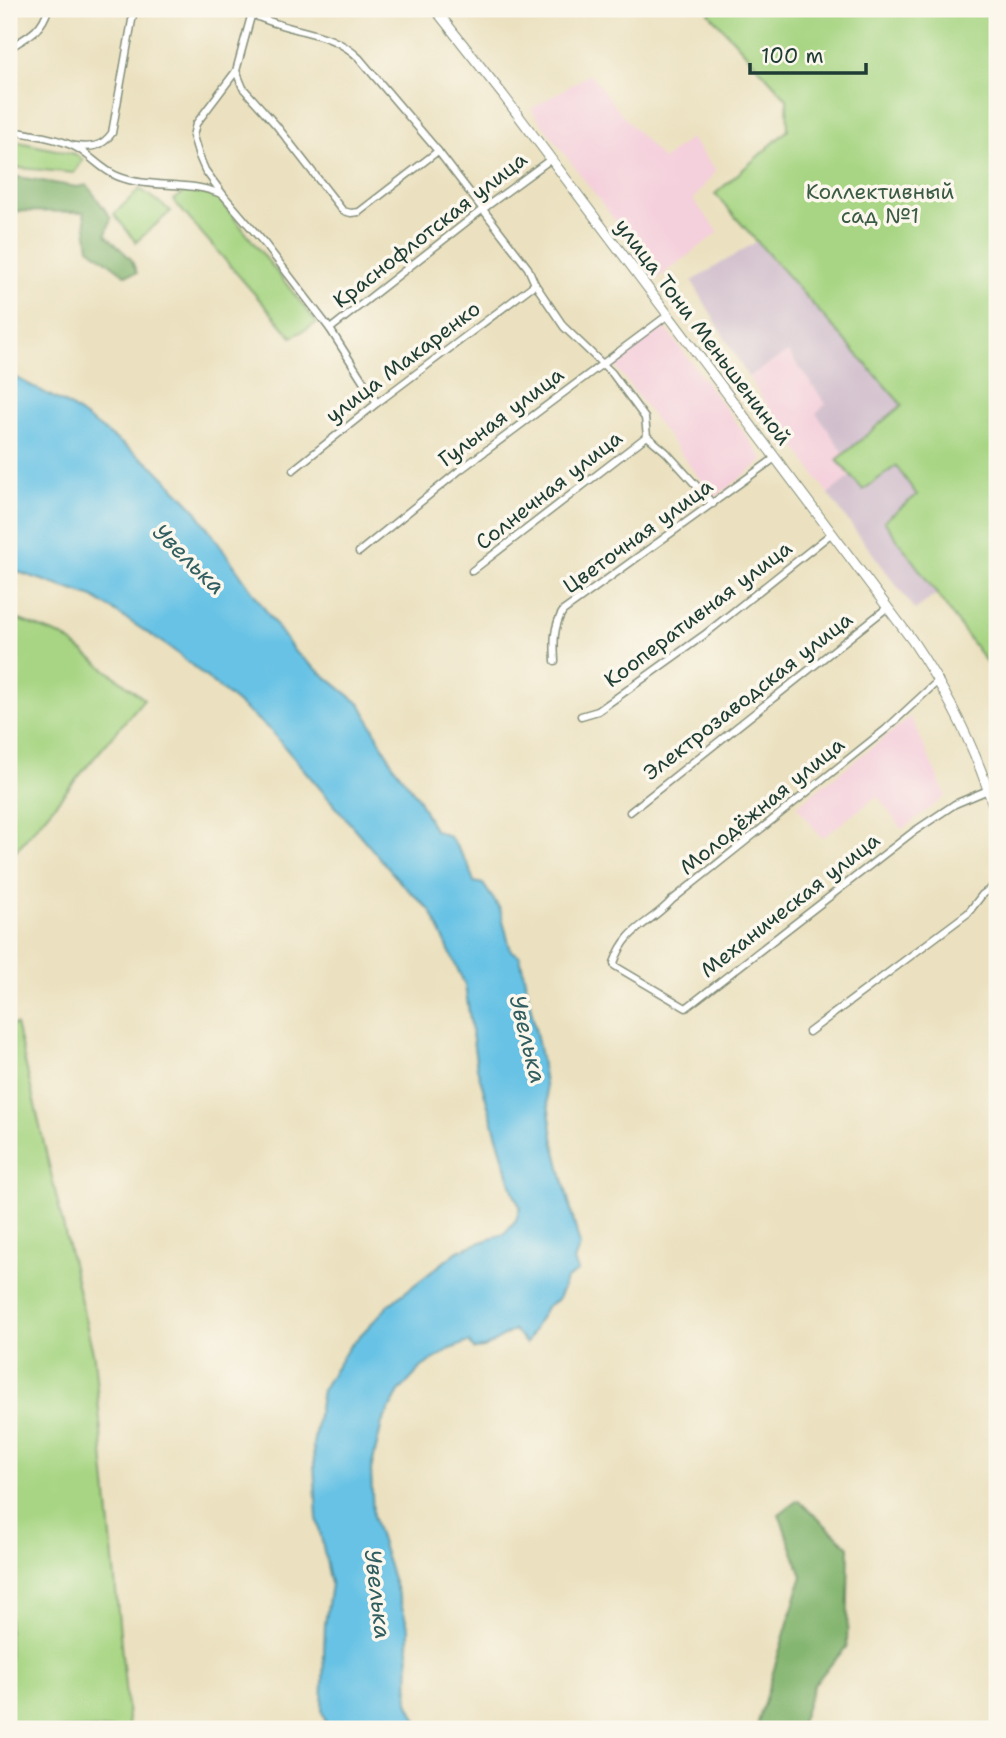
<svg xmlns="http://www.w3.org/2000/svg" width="1006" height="1738" font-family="'Shantell Sans',sans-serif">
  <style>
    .built { fill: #f4cfdc }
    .industrial { fill: #d0bdcc }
    .green { fill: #a7d583; stroke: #63895c; stroke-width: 2 }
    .forest { fill: #85b671; stroke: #527a52; stroke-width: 2 }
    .water { fill: #67c2e5; stroke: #43808c; stroke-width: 2 }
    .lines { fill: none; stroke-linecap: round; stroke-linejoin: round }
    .minor-casing { stroke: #858f7a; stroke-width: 9 }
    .secondary-casing { stroke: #858f7a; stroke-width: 11 }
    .minor { stroke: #fff; stroke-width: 6 }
    .secondary { stroke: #fff; stroke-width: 9 }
    .labels { text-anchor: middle; stroke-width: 7; stroke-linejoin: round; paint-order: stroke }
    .park-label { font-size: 21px; fill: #3a5b44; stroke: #fbf7ec }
    .street-label { font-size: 21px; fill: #1f3d34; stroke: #fbf7ec }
    .water-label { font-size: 23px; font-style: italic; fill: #315e60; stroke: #fbf7ec }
  </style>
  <rect width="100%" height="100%" fill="#fbf7ec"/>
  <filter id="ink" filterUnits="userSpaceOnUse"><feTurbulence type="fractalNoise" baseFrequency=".0143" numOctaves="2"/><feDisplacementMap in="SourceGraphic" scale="14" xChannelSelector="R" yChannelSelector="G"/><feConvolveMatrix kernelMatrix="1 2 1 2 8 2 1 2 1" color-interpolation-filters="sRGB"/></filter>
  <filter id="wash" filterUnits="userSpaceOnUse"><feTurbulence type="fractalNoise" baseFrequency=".00686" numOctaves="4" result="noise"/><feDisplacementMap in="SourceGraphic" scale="28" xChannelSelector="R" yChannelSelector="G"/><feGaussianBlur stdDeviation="1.57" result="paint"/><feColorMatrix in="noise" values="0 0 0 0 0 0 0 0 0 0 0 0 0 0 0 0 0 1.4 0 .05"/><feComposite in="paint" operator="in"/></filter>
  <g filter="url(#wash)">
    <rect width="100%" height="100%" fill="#ebe1c0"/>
    <g class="built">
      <polygon points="590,74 622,115 663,160 690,138 716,170 693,200 719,232 658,278 531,109"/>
      <polygon points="664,326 764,460 714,498 613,363"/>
      <polygon points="788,352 826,404 816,413 844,453 837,460 851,476 828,494 748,377"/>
      <polygon points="911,717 946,796 902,829 877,796 822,838 797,806"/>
    </g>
    <g class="industrial">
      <polygon points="756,242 902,406 844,453 816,413 826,404 788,352 748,377 692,281"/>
      <polygon points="895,465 917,495 884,521 937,594 915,610 828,494 851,476 863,490"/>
    </g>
    <g class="green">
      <polygon points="714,9 997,9 997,677 884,521 917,495 896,466 863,490 837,460 902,405 715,194 788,130 787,99 709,13"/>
      <polygon points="9,140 75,154 83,160 74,173 9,167"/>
      <polygon points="140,189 171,211 136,242 114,214"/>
      <polygon points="187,190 216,195 317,323 292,337 173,200"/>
      <polygon points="9,616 64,637 144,699 9,859"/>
      <polygon points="16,1024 94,1357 129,1729 9,1729 9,1026"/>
    </g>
    <g class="forest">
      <polygon points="18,177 77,187 87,185 111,218 106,235 131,259 137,273 125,275 89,248 84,212 9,211 9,178"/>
      <polygon points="798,1500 849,1547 847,1646 814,1684 799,1729 756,1729 802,1576 779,1514"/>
    </g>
    <polygon class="water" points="9,374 70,406 154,467 193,507 295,652 361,705 393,765 417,796 434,830 450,837 468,864 474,882 483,884 500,909 511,951 520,956 540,1052 554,1143 580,1246 574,1261 578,1271 566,1280 558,1299 546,1307 526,1344 514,1330 484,1348 474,1349 469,1342 450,1349 422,1367 399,1392 382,1423 371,1470 373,1516 409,1629 408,1702 421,1729 328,1729 322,1711 325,1624 331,1584 317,1518 313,1445 322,1390 349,1347 390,1304 458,1251 505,1233 516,1220 520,1207 513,1191 477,1068 465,985 431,911 401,883 270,730 172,649 93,597 9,569"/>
  </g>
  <g filter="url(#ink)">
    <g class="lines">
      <g class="minor-casing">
        <g id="minor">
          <path d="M236,9c14,4 28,11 42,15 30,10 58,11 81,34l79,93 90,117 7,16 29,43 48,46 33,45 2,18 19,16 47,52"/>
          <polyline points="253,9 236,71 196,124 193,136 199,156 205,170 224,196 265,244 330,329 377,403"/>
          <path d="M9,48c18,-11 33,-17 39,-39"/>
          <polyline points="236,71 243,88 276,125 343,211 351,213 359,212 438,151"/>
          <path d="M9,131c18,2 53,8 68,17 14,8 25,22 40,28 33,14 72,3 106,19"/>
          <path d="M75,146c17,2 27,1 37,-13l22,-124"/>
          <polyline points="330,329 483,209 551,159"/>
          <polyline points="293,470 377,403 535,284"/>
          <polyline points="359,552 460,470 668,315"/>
          <polyline points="472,571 647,436"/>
          <path d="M555,661c-1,-18 -2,-34 8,-50l212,-153"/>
          <polyline points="581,716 598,711 704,635 832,533"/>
          <polyline points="630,812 888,607"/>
          <path d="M614,963c13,-37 34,-37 58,-63l214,-171 53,-49"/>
          <polyline points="615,966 686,1008 913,832 955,804 988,790"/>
          <polyline points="809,1032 968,913 982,895 997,884"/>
        </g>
      </g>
      <g class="secondary-casing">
        <path id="secondary" d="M435,9l68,86 409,545c37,55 67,114 85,179"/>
      </g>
      <use href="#minor" class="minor"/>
      <use href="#secondary" class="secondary"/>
    </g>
  </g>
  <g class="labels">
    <g class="park-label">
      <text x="880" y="199">Коллективный<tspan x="880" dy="24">сад №1</tspan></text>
    </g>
    <g class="street-label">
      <text transform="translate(430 230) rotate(-38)" y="7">Краснофлотская улица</text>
      <text transform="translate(703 332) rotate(53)" y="7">улица Тони Меньшениной</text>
      <text transform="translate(403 362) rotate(-37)" y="7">улица Макаренко</text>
      <text transform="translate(501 417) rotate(-37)" y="7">Гульная улица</text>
      <text transform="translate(549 490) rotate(-38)" y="7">Солнечная улица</text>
      <text transform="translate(638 536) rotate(-36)" y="7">Цветочная улица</text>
      <text transform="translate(698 614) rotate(-37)" y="7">Кооперативная улица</text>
      <text transform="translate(748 696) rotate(-38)" y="7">Электрозаводская улица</text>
      <text transform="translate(762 806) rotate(-39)" y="7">Молодёжная улица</text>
      <text transform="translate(790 905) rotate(-38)" y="7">Механическая улица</text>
    </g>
    <g class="water-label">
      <text transform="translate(189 559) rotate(44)" y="8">Увелька</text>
      <text transform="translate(528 1039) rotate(76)" y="8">Увелька</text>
      <text transform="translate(378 1594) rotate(83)" y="8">Увелька</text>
    </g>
  </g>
  <rect width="1006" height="1738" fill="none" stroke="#fbf7ec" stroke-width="35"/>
  <path d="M750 63v10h116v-10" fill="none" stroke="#1f3d34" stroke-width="3.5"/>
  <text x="761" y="63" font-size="21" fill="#1f3d34" stroke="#fbf7ec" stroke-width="5" paint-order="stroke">100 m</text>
</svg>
